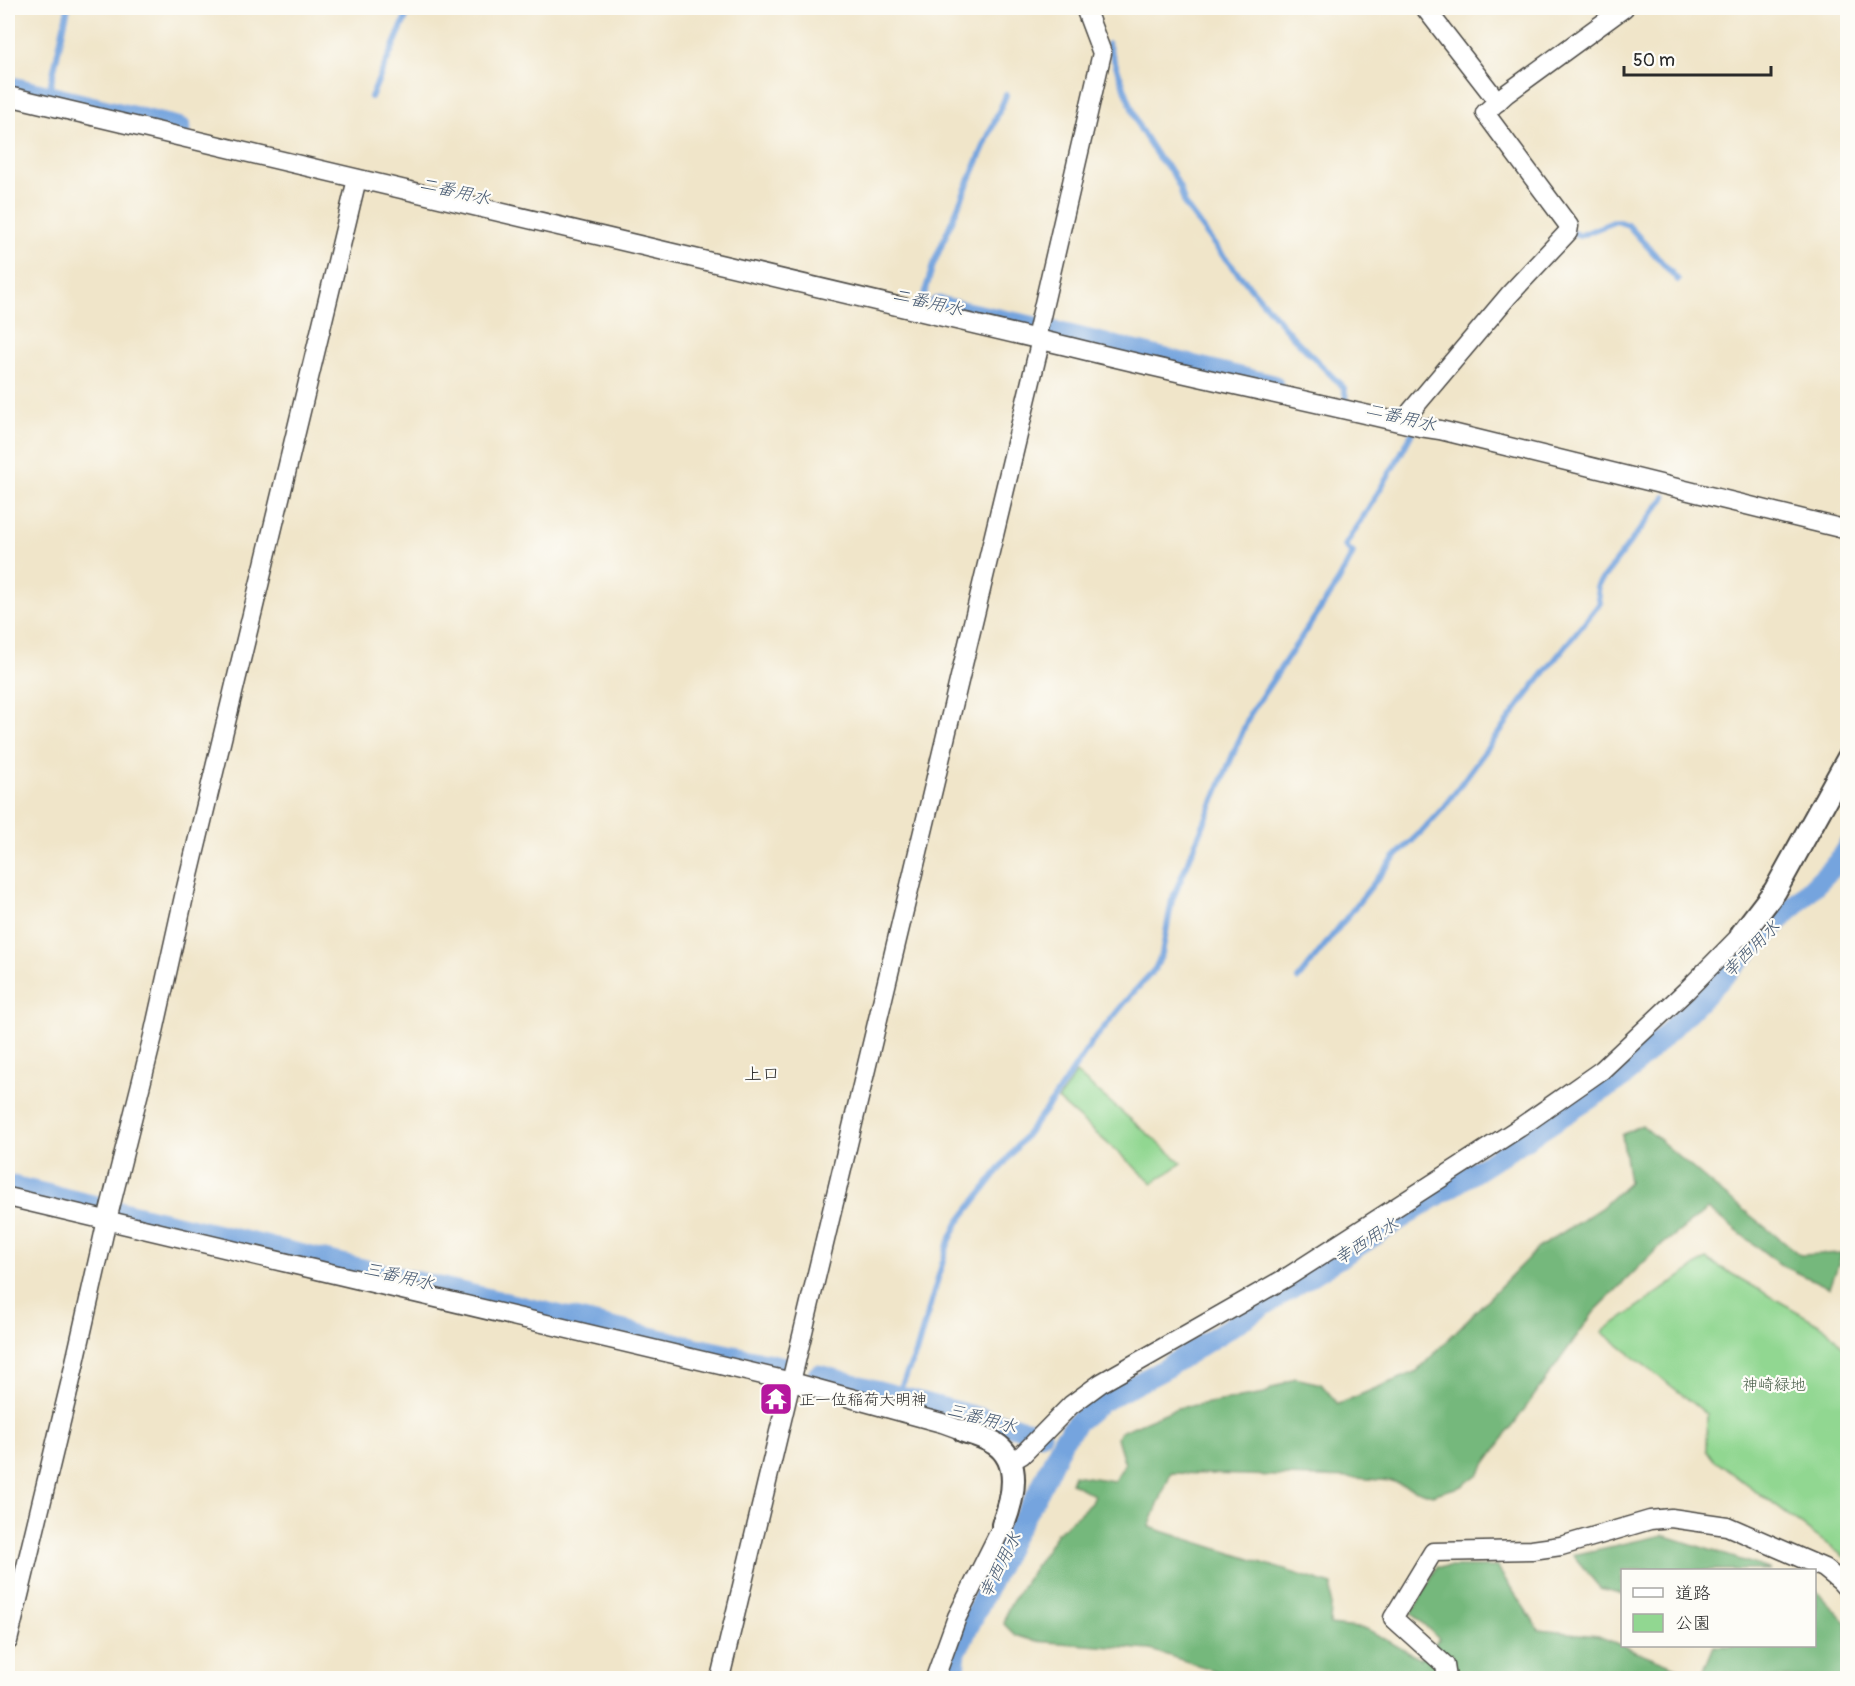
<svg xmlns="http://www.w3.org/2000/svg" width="1855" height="1686" font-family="Pangolin,'Klee One',sans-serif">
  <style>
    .green { fill: #91d791; stroke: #5e815e; stroke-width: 1.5 }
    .forest { fill: #74b87b; stroke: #507253; stroke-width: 1.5 }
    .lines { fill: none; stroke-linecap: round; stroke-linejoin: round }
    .stream { stroke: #74a4de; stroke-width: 6 }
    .canal { stroke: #74a4de; stroke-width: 21 }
    .minor-casing { stroke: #494743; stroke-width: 21 }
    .tertiary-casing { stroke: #494743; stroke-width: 26 }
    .minor { stroke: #fff; stroke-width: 18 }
    .tertiary { stroke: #fff; stroke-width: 22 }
    .labels { text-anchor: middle; stroke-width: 4.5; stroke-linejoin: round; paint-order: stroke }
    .park-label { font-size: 16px; fill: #4a5f4a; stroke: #fdfcf7 }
    .poi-label { font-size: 16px; fill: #2b2b2b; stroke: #fdfcf7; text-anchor: start }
    .water-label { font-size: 18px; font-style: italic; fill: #485b73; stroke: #fdfcf7 }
    .neighbourhood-label { font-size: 18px; fill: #2b2b2b; stroke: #fdfcf7 }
  </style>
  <rect width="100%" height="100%" fill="#fdfcf7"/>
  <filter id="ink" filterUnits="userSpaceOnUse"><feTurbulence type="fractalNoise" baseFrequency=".0167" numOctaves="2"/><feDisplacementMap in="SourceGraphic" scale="12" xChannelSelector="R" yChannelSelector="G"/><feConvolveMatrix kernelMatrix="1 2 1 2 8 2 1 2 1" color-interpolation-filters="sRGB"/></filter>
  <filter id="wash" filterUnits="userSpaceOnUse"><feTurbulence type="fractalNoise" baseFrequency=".008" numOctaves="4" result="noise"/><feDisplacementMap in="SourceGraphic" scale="24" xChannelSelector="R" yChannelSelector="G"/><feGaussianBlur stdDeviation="1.35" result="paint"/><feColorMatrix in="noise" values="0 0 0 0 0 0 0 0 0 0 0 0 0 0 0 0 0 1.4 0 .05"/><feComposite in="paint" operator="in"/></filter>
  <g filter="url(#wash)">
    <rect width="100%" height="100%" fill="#f0e5c9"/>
    <g class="green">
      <polygon points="1076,1073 1182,1163 1153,1183 1058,1100"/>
      <polygon points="1706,1259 1826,1328 1847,1351 1847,1559 1714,1460 1706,1450 1707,1414 1602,1332"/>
    </g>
    <g class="forest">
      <polygon points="1642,1125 1711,1184 1800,1255 1842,1253 1830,1288 1781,1265 1708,1209 1657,1249 1594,1312 1478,1474 1462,1486 1432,1495 1391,1481 1356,1478 1171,1473 1149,1527 1332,1585 1330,1625 1367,1629 1420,1659 1439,1639 1412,1613 1437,1567 1497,1567 1539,1630 1598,1636 1701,1677 1714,1646 1814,1646 1815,1589 1847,1623 1847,1678 1333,1678 1324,1675 1322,1678 1227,1678 1213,1670 1151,1650 1034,1641 1015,1635 1004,1624 1008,1608 1057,1533 1091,1503 1094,1495 1071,1483 1074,1475 1114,1481 1125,1464 1117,1438 1120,1432 1177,1408 1265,1394 1271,1389 1295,1378 1321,1384 1338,1404 1417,1371 1538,1248 1601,1208 1629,1182 1622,1135"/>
      <polygon points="1663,1535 1763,1567 1771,1570 1622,1570 1622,1594 1600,1588 1573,1555"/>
    </g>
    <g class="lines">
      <g class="stream">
        <polyline points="1108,44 1139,127 1158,157 1172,172 1180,188 1185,205 1219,251 1293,337 1344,388 1347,403"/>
        <polyline points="48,96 68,8"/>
        <polyline points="371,97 410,8"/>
        <polyline points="1574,233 1579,236 1616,221 1628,225 1678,280"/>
        <polyline points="922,302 933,265 1006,95"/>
        <polyline points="1298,979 1393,859 1422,831 1443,808 1536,683 1600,603 1597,586 1665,497"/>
        <path d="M897,1396l19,-43 32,-109 10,-21 95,-123 39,-58 39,-47 24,-26 7,-15 10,-54 78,-186 87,-130 16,-31 -8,-7c23,-38 48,-75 68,-115"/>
      </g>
      <g class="canal">
        <polyline points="8,86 181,128"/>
        <polyline points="938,306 1036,327 1273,385"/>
        <polyline points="8,1185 701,1349 790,1368"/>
        <polyline points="818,1375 1041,1434"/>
        <polyline points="953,1678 956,1652 1014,1534 1039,1491 1063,1440 1077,1422 1101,1402 1161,1371 1621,1079 1837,863 1848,846"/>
      </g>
    </g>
  </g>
  <g filter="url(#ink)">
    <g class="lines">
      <g class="minor-casing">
        <g id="minor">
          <polyline points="1425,8 1498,102"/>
          <path d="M8,96c354,84 709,164 1063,251 116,29 233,52 349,80l20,3 408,100"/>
          <polyline points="1036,338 1102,53 1085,8"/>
          <polyline points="1406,423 1411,411 1509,295 1568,232 1569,226 1485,113 1506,94 1624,8"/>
          <polyline points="8,1197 792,1382 942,1423 964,1431"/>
          <polyline points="1010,1462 1022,1455 1071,1405 1101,1383 1289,1276 1519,1128 1602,1070 1687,990 1742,934"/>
          <polyline points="8,1641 71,1380 107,1220 153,1036 185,892 357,179"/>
          <polyline points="720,1678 1041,339"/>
          <polyline points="935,1678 957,1617 1003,1525"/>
          <polyline points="1447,1678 1445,1665 1393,1618 1433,1552 1532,1550 1561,1546 1650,1520 1671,1518 1727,1526 1824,1568 1840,1581 1848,1590"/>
        </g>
      </g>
      <g class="tertiary-casing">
        <g id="tertiary">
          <polyline points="1742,934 1775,891 1848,759"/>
          <path d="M964,1431c10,3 21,6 30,12 29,18 19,56 9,82"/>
        </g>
      </g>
      <use href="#minor" class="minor"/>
      <use href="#tertiary" class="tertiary"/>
    </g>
  </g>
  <defs>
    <g id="temple-square" transform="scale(1.725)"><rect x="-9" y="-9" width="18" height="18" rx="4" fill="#b5179e" stroke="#fdfcf7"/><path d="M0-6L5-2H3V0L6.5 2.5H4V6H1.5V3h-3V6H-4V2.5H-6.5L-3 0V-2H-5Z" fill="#fff"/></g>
  </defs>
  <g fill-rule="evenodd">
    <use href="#temple-square" x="776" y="1399"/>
  </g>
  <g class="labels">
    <g class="park-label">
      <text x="1774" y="1390">神崎緑地</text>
    </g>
    <g class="poi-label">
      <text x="799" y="1405">正一位稲荷大明神</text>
    </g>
    <g class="water-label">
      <text transform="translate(455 191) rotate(13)" y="6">二番用水</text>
      <text transform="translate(928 302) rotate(13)" y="6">二番用水</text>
      <text transform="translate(1401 417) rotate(14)" y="6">二番用水</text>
      <text transform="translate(1751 949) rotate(-45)" y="6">幸西用水</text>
      <text transform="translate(1366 1241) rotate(-32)" y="6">幸西用水</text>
      <text transform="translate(399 1276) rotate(13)" y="6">三番用水</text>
      <text transform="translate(982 1418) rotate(15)" y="6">三番用水</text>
      <text transform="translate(1000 1565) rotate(-63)" y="6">幸西用水</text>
    </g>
    <g class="neighbourhood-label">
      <text x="762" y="1080">上口</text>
    </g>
  </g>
  <rect width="1855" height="1686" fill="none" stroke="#fdfcf7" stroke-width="30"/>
  <rect x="1621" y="1569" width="195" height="78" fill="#fdfcf7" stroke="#a9a8a5" stroke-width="1.5"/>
  <rect x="1633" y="1588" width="30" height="9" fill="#ffffff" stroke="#a9a8a5" stroke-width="1.5"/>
  <text x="1675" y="1599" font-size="18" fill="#2b2b2b">道路</text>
  <rect x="1633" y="1614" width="30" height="18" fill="#91d791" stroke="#a9a8a5" stroke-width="1.5"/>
  <text x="1675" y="1629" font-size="18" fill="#2b2b2b">公園</text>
  <path d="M1624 66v9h147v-9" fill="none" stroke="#2b2b2b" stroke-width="3"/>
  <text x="1633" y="66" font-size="18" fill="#2b2b2b" stroke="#fdfcf7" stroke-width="4.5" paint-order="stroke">50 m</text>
</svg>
